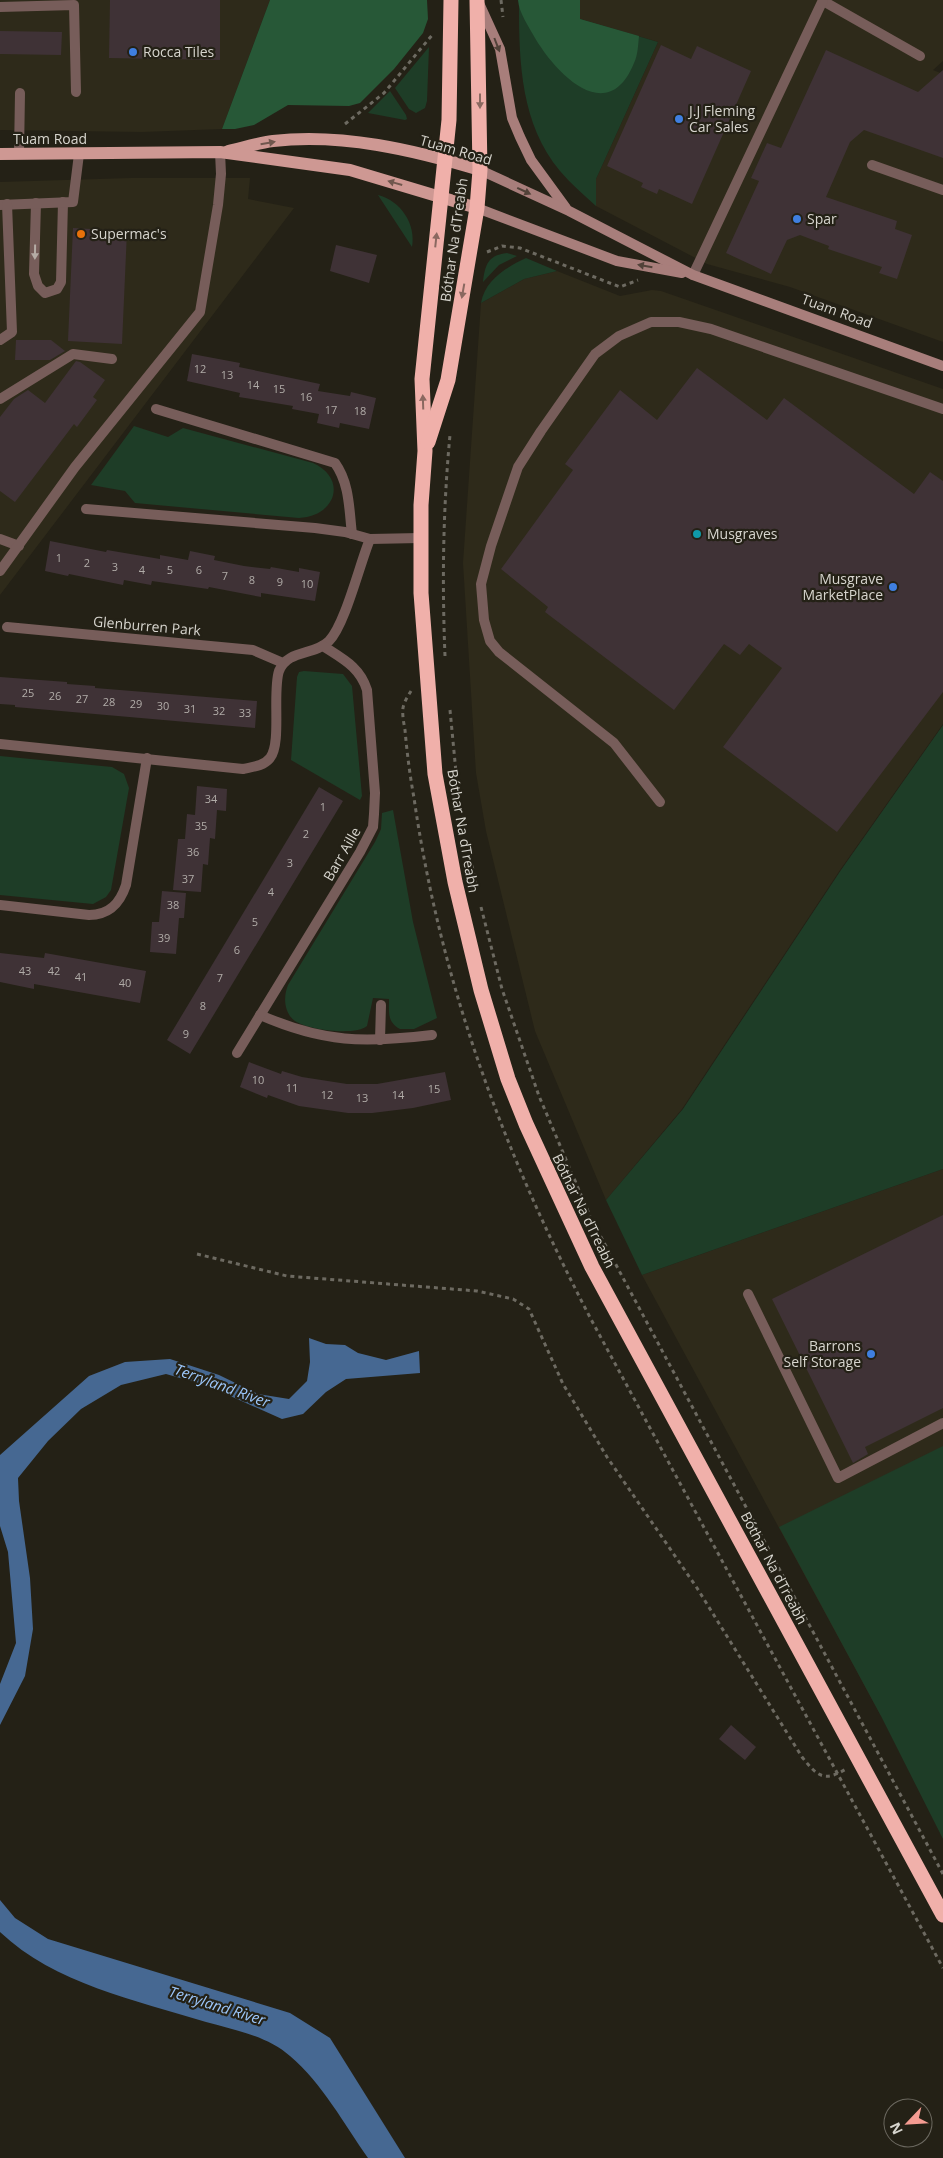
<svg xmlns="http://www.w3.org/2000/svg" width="943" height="2158" font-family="'Open Sans',sans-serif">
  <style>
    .built { fill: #2e2a1a }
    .green { fill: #1e3d27 }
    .forest { fill: #275837 }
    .water { fill: #466892 }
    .building { fill: #3f3236 }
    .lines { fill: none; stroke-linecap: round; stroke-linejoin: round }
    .path { stroke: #6d6a61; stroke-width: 3; stroke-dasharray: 4 4; stroke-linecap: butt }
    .lane { stroke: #775d5a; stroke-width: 10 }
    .street { stroke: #775d5a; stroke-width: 10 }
    .secondary { stroke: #a87e7b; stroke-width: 10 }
    .primary { stroke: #ce9893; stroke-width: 12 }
    .highway { stroke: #f0b0aa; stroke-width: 15 }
    .oneway { fill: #524239 }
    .oneway2 { fill: #8a6860 }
    .oneway3 { fill: #70574e }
    .oneway4 { fill: #b5aba5 }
    .shop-dot { fill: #3f7fe0; stroke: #242116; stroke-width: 2 }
    .food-dot { fill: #e8710a; stroke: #242116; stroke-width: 2 }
    .culture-dot { fill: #0f9aa8; stroke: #242116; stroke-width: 2 }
    .labels { text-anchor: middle; stroke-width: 4.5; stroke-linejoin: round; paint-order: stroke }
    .number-label { font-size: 11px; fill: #b1aca8 }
    .poi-label { font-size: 14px; fill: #d7d5ce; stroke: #242116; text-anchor: start }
    .street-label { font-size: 14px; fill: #d7d5ce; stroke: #242116 }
    .water-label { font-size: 15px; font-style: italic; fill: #9cc6f9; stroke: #242116 }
  </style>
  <rect width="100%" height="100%" fill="#242116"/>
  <g class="built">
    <polygon points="0,0 270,0 222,129 142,132 0,130"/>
    <polygon points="580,0 943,0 943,61 933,70 943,74 943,342 790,287 707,264 596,206 596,179 658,42 580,19"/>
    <polygon points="131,178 250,178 248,199 294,208 0,595 0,182"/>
    <polygon points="557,271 620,296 652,290 661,291 943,389 943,724 840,870 682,1109 606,1200 535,1031 486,831 476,773 463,563 481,303 524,279"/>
    <polygon points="943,1169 943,1666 881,1716 642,1275"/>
  </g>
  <g class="green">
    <path d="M519,6l61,13 78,23 -62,137v27c-12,-11 -25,-22 -36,-35 -39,-47 -41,-108 -41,-165z"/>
    <polygon points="429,47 427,101 425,108 416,113 409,109 395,88"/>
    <polygon points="390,91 406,115 407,119 405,120 368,113"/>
    <path d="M378,195c23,6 38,29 34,52z"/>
    <path d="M507,253l10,3 -18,9 -16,17c2,-17 5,-27 24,-29z"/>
    <path d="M526,258l31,13 -33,8 -43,24c4,-23 24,-35 45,-45z"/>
    <path d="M134,426l34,11 15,-9 130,35c34,15 24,53 -14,55l-164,-15 -10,-12 -34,-6z"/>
    <polygon points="304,671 343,674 352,686 362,796 360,800 291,760 297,677 299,672"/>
    <polygon points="943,725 943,1169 642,1275 606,1200 683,1109 841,870"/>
    <polygon points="0,756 112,767 124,774 129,788 111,890 106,897 93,904 0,895"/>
    <path d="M393,810l20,112 24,96 -23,11h-14c-13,-7 -11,-17 -11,-30l-16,-1 -6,28c-11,10 -59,4 -72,-5 -11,-8 -12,-24 -7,-36l87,-143 6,-13 1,-16z"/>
    <polygon points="943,1446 943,1839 881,1716 779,1527"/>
  </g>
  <g class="forest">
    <polygon points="270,0 427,0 428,19 423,33 394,69 360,103 349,106 288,105 254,125 235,129 222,129"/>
    <path d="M518,0h62v19l59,17c-1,9 -1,19 -5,27 -26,64 -77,12 -99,-25 -6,-11 -16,-25 -17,-38z"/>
  </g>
  <g class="water">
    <polygon points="309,1338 326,1344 345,1345 358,1353 386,1360 419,1351 420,1373 346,1379 326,1392 303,1414 282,1419 208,1386 166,1374 121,1385 81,1409 48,1441 18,1478 19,1501 30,1578 33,1629 25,1676 0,1725 0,1684 16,1643 8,1552 0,1526 0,1455 89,1376 125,1362 170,1359 219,1375 258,1394 289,1399 307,1381 310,1362"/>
    <path d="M0,1900l15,18 33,21 242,74 40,25 75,120h-37c-24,-34 -46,-75 -78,-102 -23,-20 -55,-26 -84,-34 -71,-22 -151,-38 -206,-90z"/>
  </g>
  <g class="building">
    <polygon points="110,0 220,0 220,60 109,58"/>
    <polygon points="0,31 62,32 61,55 0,54"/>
    <polygon points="661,45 691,59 697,46 751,71 692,204 659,189 657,194 641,187 643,183 607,166"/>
    <polygon points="826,50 918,92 943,70 943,158 864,130 850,142 826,197 897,221 895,229 912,235 897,279 879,273 882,267 828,249 829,246 800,235 787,240 771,274 726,253 759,181 751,178 767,143 781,148"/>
    <polygon points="73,228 127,231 122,344 68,341"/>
    <polygon points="336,245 377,255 369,283 330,271"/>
    <polygon points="16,340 51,340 65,351 50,360 15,360"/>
    <polygon points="192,354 240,363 239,367 320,384 318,391 350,396 351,392 376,398 369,429 340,423 339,428 317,423 319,414 292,409 293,406 239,397 240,393 187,381"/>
    <polygon points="76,361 80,362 105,380 93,397 97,400 77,427 74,424 15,502 0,491 0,417 14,399 28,390 45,403"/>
    <polygon points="697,368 767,420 784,398 914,494 930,472 943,481 943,692 837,832 723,747 782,668 749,644 740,655 724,644 674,710 545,612 548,607 501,569 573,470 565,464 620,390 657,420"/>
    <polygon points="50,541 106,552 107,550 160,559 160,555 188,560 190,551 215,556 214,560 244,566 270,569 271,567 299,572 299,568 320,572 315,601 261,593 261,597 209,587 208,589 152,581 151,585 124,580 123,585 69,574 68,576 45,571"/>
    <polygon points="0,677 67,682 67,684 95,686 95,688 257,701 255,728 15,707 15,705 0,704"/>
    <polygon points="197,786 227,789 226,811 217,810 215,839 210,838 208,865 203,864 201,892 173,890 178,839 185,839 187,814 195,815"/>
    <polygon points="319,787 343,801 190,1054 167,1040"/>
    <polygon points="162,891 186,893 184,918 179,918 176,954 150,952 152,922 159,922"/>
    <polygon points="0,953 44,958 45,953 146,971 140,1003 34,984 34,989 0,982"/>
    <polygon points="249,1062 281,1074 282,1071 302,1077 347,1084 377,1084 445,1072 451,1100 413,1108 372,1113 348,1113 299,1106 268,1095 267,1098 240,1087"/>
    <polygon points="943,1215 943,1408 865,1447 868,1454 853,1463 772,1299"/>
    <polygon points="731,1725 756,1747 745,1760 719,1739"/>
  </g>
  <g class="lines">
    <g class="path">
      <polyline points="501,0 503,17"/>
      <polyline points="345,124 384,93 433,34"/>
      <polyline points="487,252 502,246 520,248 620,287 638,280"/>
      <path d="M445,656c-3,-74 -2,-147 5,-221"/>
      <path d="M411,691c-3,5 -7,11 -8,17 -1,7 1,16 2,22 2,23 5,46 9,68 27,187 91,358 179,525l350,645"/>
      <polyline points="450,710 458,793"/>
      <polyline points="472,865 476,886"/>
      <polyline points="481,907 502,989 539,1096 590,1216"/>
      <polyline points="593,1222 943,1874"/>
      <path d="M197,1254l90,22 190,15 36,8 16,10 34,75 44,73 90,131 105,169c16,20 22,25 44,12"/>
    </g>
    <g class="lane">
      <polyline points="823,1 920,56"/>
      <polyline points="0,7 74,5 76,92"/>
      <polyline points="19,154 20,93"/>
      <polyline points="872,165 943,190"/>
      <polyline points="36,203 34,274 38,286 45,293 57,289 61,282 63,202"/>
      <polyline points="0,205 73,202 79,154"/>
      <polyline points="693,275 823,0"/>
      <polyline points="0,340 12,332 7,204"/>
      <polyline points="0,399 73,354 112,359"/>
      <polyline points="0,539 19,546"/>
      <polyline points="7,627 253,650 283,663"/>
      <polyline points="660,802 614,743 499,652 490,641 484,620 481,584 491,546 518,467 541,431 595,354 619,336 651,322 679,322 711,329 943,409"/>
      <polyline points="748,1294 838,1478 943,1423"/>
    </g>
    <g class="street">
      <path d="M156,409l179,54c15,21 14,47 17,71"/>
      <polyline points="86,509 315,528 345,532 370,539 420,538"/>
      <polyline points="0,571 75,467 200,312 218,205 221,174 220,152"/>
      <path d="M0,744l243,25c9,-2 21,-3 27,-11 12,-15 2,-66 9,-87 9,-22 35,-15 50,-30 16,-16 31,-78 41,-102"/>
      <path d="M0,905l89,10c21,0 31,-12 37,-30l21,-127"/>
      <path d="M260,1015c64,28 104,28 172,20"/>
      <polyline points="380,1040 381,1005"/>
      <path d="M237,1053l123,-201 13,-25 1,-13 1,-21 -8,-103c-7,-23 -24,-31 -44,-44"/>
    </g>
    <g class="secondary">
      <polyline points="479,3 500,49 512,118 520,137 531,160 566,208"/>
      <polyline points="480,170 569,211 693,275 943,366"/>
      <polyline points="477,208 617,261 682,273"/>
    </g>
    <g class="primary">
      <path d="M228,151c14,-3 30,-8 45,-10 69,-8 141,9 207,29"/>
      <polyline points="0,154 220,152 350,170 477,208"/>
    </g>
    <g class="highway">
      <polyline points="451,0 449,120 422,379 425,451 421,505 421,593 435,774 455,882 481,990 508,1079 526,1124 592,1267 943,1915"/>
      <polyline points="428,442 448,380 477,208 480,170 477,0"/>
    </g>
  </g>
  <defs><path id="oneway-solid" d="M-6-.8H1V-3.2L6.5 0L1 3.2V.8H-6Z" transform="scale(1.25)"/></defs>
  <g class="oneway">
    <use href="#oneway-solid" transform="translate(497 45) rotate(69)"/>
    <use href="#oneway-solid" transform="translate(524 191) rotate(25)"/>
    <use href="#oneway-solid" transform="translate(645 266) rotate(-170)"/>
  </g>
  <g class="oneway2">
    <use href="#oneway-solid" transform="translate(480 101) rotate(90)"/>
    <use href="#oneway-solid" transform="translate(436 240) rotate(-84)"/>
    <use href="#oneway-solid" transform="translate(463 291) rotate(100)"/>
    <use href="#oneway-solid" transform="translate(423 402) rotate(-92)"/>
  </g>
  <g class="oneway3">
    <use href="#oneway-solid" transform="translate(268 143) rotate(-10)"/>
    <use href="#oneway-solid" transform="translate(395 183) rotate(-164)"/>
  </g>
  <use class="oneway4" href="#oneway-solid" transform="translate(35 252) rotate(91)"/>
  <g class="shop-dot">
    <circle cx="133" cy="52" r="5"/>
    <circle cx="679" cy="119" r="5"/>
    <circle cx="797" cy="219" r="5"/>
    <circle cx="893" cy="587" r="5"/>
    <circle cx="871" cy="1354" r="5"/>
  </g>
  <circle class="food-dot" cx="81" cy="234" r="5"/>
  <circle class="culture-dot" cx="697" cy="534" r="5"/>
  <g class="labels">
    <g class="number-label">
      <text x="200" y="373">12</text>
      <text x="227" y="379">13</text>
      <text x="253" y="389">14</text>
      <text x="279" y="393">15</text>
      <text x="306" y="401">16</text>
      <text x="331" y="414">17</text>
      <text x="360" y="415">18</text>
      <text x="59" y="562">1</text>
      <text x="87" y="567">2</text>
      <text x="115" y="571">3</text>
      <text x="142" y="574">4</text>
      <text x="170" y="574">5</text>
      <text x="199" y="574">6</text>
      <text x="225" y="580">7</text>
      <text x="252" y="584">8</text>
      <text x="280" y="586">9</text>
      <text x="307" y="588">10</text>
      <text x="28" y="697">25</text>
      <text x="55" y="700">26</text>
      <text x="82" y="703">27</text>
      <text x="109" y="706">28</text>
      <text x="136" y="708">29</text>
      <text x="163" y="710">30</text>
      <text x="190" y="713">31</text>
      <text x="219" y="715">32</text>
      <text x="245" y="717">33</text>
      <text x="211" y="803">34</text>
      <text x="323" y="811">1</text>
      <text x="201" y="830">35</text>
      <text x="306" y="838">2</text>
      <text x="193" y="856">36</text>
      <text x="290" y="867">3</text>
      <text x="188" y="883">37</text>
      <text x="271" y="896">4</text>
      <text x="173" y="909">38</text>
      <text x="255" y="926">5</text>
      <text x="164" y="942">39</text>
      <text x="237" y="954">6</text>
      <text x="25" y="975">43</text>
      <text x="54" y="975">42</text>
      <text x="81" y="981">41</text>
      <text x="220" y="982">7</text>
      <text x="125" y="987">40</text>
      <text x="203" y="1010">8</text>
      <text x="186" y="1038">9</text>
      <text x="258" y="1084">10</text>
      <text x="292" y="1092">11</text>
      <text x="434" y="1093">15</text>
      <text x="327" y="1099">12</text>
      <text x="398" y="1099">14</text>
      <text x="362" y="1102">13</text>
    </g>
    <g class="poi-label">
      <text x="143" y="57">Rocca Tiles</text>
      <text x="689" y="116">J.J Fleming<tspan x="689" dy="16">Car Sales</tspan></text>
      <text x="807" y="224">Spar</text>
      <text x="91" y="239">Supermac's</text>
      <text x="707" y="539">Musgraves</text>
      <text x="883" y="584" text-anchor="end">Musgrave<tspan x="883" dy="16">MarketPlace</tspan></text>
      <text x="861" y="1351" text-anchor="end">Barrons<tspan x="861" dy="16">Self Storage</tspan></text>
    </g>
    <g class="street-label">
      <text x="50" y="144">Tuam Road</text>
      <text transform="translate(456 150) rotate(16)" y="5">Tuam Road</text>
      <text transform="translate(454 240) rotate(-82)" y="5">Bóthar Na dTreabh</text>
      <text transform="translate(837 311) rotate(20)" y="5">Tuam Road</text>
      <text transform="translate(147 626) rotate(5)" y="5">Glenburren Park</text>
      <text transform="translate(463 831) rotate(80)" y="5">Bóthar Na dTreabh</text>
      <text transform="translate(342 854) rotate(-60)" y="5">Barr Aille</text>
      <text transform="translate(584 1211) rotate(64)" y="5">Bóthar Na dTreabh</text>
      <text transform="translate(774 1568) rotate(62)" y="5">Bóthar Na dTreabh</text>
    </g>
    <g class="water-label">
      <text transform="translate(222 1386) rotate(20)" y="5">Terryland River</text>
      <text transform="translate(217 2006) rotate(17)" y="5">Terryland River</text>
    </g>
  </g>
  <g transform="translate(908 2123) rotate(245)"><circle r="24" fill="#242116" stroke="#6c6960"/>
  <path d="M0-4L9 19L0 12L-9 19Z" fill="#f59c92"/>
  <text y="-8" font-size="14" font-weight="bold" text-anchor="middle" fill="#d7d5ce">N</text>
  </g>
</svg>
